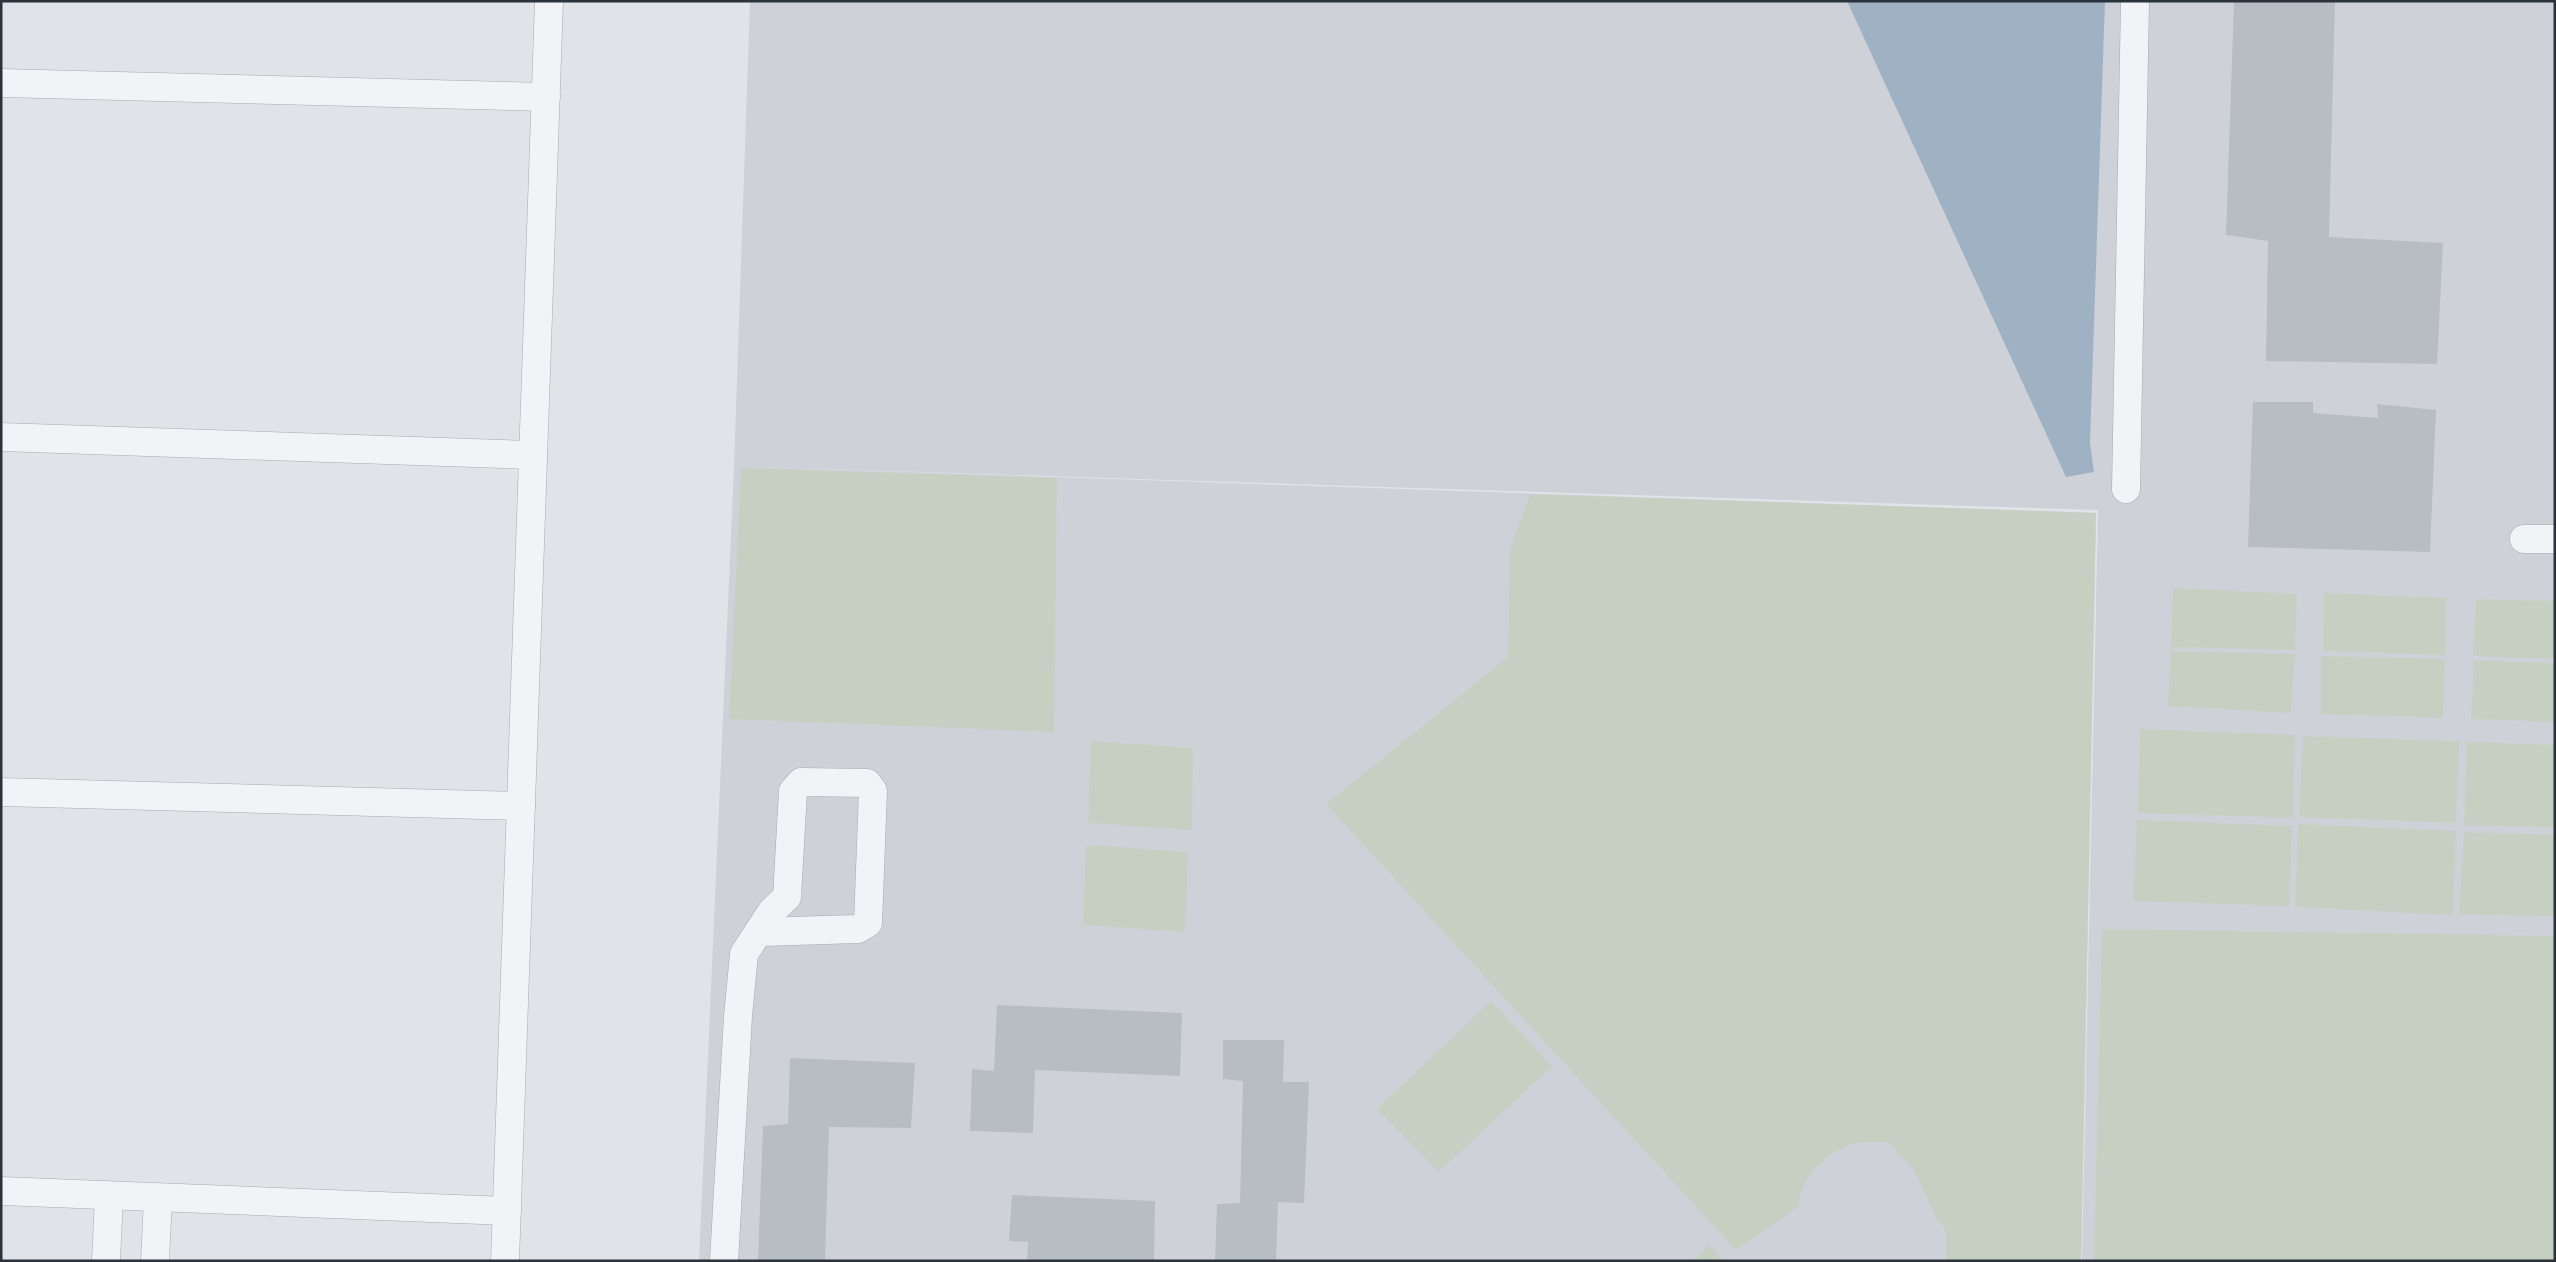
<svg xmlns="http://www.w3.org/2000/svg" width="2556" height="1262" font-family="'Fira Sans',sans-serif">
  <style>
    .built { fill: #ced2d8 }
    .green { fill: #c6d0c2 }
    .water { fill: #9fb2c3 }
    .building { fill: #b8bdc3 }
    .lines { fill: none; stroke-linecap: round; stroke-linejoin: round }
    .lane-casing { stroke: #a6aab0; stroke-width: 29 }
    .lane { stroke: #f2f3f6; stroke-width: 28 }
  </style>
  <rect width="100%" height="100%" fill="#e0e3e7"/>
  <polygon class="built" points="750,1 2555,1 2555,1261 2082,1261 2098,510 735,466 2096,513 2081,1261 699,1261 734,467"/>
  <g class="green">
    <polygon points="741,468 1057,478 1054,732 729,719"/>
    <path d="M1530,494l566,19 -15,748h-135v-30l-10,-14 -22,-47 -26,-28c-10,1 -23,-1 -32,1 -29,8 -56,34 -58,64l-62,43 -410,-446 182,-147 2,-108z"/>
    <polygon points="2173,588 2297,594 2295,650 2171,647"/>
    <polygon points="2324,593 2446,598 2445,655 2323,651"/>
    <polygon points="2476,599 2555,601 2555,659 2473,656"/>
    <polygon points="2171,651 2295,654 2291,713 2168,706"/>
    <polygon points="2321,656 2445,659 2443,718 2321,714"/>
    <polygon points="2474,661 2555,663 2555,722 2471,719"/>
    <polygon points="2140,729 2295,735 2293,818 2138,813"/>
    <polygon points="2303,736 2459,741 2456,823 2299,817"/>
    <polygon points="1091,741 1193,748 1192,830 1088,823"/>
    <polygon points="2467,742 2555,745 2555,827 2464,825"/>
    <polygon points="2137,820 2292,826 2289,906 2133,901"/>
    <polygon points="2298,824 2456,831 2453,915 2295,907"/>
    <polygon points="2464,832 2555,835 2555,917 2459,914"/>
    <polygon points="1086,845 1188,852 1185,932 1083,925"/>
    <polygon points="2102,929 2555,936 2555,1261 2094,1261"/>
    <polygon points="1491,1001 1552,1066 1439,1172 1377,1109"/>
    <polygon points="1709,1245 1723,1261 1693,1261"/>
  </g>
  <polygon class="water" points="1847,1 2105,1 2090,443 2094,472 2066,477"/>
  <g class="building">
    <polygon points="2234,1 2335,1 2329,237 2443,243 2437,364 2266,361 2268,241 2226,235"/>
    <polygon points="2253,402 2313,402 2313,413 2378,418 2377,404 2436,410 2430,552 2248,547"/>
    <polygon points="997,1005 1182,1013 1180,1076 1035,1070 1033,1133 970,1131 972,1069 994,1071"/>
    <polygon points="1223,1040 1284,1040 1283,1082 1309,1082 1304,1203 1278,1202 1276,1261 1215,1261 1217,1204 1240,1203 1243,1081 1223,1079"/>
    <polygon points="790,1058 915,1063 911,1128 829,1127 825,1261 758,1261 763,1126 788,1124"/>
    <polygon points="1012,1195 1155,1201 1154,1261 1027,1261 1028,1242 1009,1241"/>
  </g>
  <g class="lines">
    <g class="lane-casing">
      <g id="lane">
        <polyline points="1,83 546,97"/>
        <polyline points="1,437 533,455"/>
        <polyline points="2126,489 2135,1"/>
        <polyline points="2524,539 2555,539"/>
        <polyline points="1,792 521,806"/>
        <polyline points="1,1191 507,1211"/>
        <polyline points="106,1261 109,1196"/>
        <polyline points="155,1261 158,1198"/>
        <polyline points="505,1261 549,1"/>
        <polyline points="724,1261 738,1016 744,954 772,911 787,897 793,791 801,782 867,783 873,791 868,923 858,929 758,932"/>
      </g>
    </g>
    <use href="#lane" class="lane"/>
  </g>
  <rect width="2556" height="1262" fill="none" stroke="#2a323c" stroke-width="5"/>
</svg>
